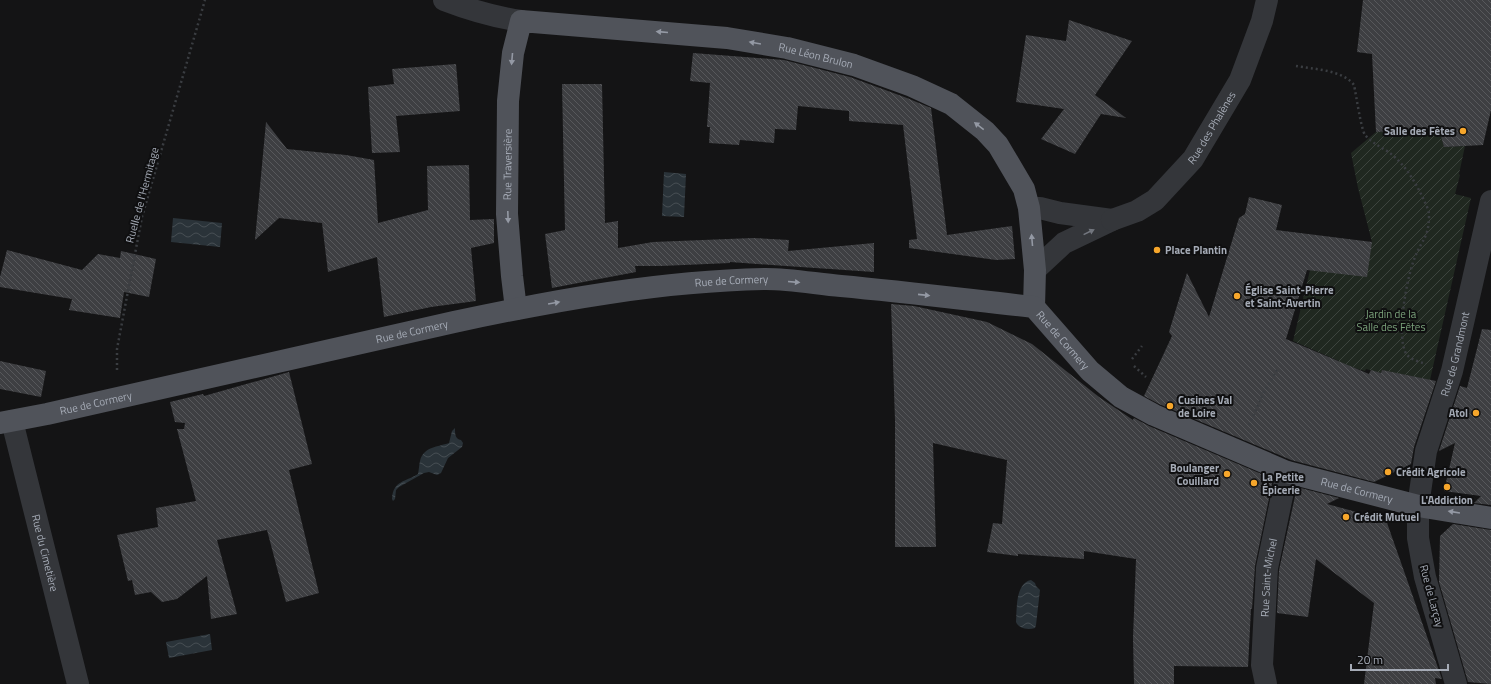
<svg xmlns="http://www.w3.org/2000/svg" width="1491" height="684" font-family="'Titillium Web',sans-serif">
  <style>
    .garden { fill: url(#garden-furrows) }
    .water { fill: url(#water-waves) }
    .building { fill: url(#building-back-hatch) }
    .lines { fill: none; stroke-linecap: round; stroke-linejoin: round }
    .path { stroke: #3a3d41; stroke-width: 2.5; stroke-dasharray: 2 3; stroke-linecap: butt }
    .minor { stroke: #34363a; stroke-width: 22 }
    .major { stroke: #50535a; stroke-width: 22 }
    .oneway { fill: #9499a4 }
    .oneway2 { fill: #72767e }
    .poi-dot { fill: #f6a62b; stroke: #0f0f10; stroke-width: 1.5 }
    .labels { text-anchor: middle; stroke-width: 4; stroke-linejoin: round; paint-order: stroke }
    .street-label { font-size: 11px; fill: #a5abb6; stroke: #0f0f10 }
    .poi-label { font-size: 11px; font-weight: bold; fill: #a5abb6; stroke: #0f0f10; text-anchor: start }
    .park-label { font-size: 11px; fill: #7ba27b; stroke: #0f0f10 }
  </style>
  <defs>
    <pattern id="garden-furrows" width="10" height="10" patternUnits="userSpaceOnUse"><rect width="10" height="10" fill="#202820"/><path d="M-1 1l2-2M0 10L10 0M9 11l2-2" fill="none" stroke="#3d443e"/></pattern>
    <pattern id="water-waves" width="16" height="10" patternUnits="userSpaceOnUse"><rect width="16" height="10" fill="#2a3339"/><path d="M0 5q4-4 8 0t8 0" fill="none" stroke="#464e53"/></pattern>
    <pattern id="building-back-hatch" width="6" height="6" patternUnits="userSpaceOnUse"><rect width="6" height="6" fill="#3e3f42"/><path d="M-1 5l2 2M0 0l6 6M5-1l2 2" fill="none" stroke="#57585b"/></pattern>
  </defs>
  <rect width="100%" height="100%" fill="#141415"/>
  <polygon class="garden" points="1439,129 1444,147 1465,146 1459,174 1460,175 1455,194 1471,198 1430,380 1401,374 1400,375 1382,370 1381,373 1366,369 1365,371 1338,363 1339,361 1293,341 1310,270 1372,242 1358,188 1351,153 1376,132"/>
  <g class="water">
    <polygon points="664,172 686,174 684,217 662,216"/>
    <polygon points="173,218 222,223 220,247 171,242"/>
    <path d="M455,428c0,6 0,11 6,12l2,3 -1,4 -14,11 -7,15 -4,2 -8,-3 -5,1 -25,14 -3,3 -1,9 -2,2 -1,-2c1,-19 14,-17 26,-25 1,-5 1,-9 2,-13 4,-15 18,-14 29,-18l3,-12z"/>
    <path d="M1031,580l4,3 1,3 4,4 -4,35 -1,3c-7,2 -16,1 -19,-6 1,-12 -1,-39 15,-42z"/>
    <polygon points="210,634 212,650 169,658 166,642"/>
  </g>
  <g class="building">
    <polygon points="1363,0 1491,0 1491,110 1483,145 1444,147 1439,129 1376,132 1372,54 1357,52"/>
    <polygon points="1069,20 1132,41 1095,95 1126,118 1101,114 1075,154 1041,139 1064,109 1016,102 1026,35 1066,41"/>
    <polygon points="693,53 784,60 850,77 907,98 931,108 947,235 1012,226 1015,259 996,260 909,248 909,240 917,239 903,125 849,121 849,111 798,106 796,130 775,129 774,143 740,140 739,145 709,143 710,127 707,127 710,83 690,81"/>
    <polygon points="456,64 460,111 396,116 400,152 372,153 368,87 394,84 392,69"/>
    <polygon points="562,84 602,84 605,223 618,221 618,248 653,242 753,238 789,240 788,251 874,243 874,272 786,266 786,263 786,266 730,262 730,263 661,266 635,266 636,272 552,288 545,234 565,230"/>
    <polygon points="266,122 287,149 346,155 374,160 378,223 428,210 427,166 469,165 470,220 494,219 494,243 471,248 476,301 431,307 384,317 377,257 328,272 322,223 279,218 255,240"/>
    <polygon points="1249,197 1282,205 1276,230 1372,242 1367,277 1307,270 1286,339 1369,374 1371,370 1381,373 1382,370 1436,381 1414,447 1411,464 1374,482 1291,460 1159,404 1144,396 1172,336 1169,332 1187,273 1209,317 1239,218 1245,214"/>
    <polygon points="7,250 82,270 98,254 120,258 121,251 156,259 149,297 124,292 120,318 69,310 72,299 0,287 0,277"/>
    <polygon points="891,304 914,306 987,322 1032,344 1099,397 1133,420 1134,418 1149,426 1273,479 1255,566 1252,609 1251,609 1248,667 1174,666 1174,684 1134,684 1133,638 1136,559 1084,551 1084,559 1018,554 1018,556 987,552 993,523 1002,524 1007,460 933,443 936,547 895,547 895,420"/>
    <polygon points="1482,329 1491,330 1491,505 1474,503 1481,496 1444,491 1455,443 1439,451 1460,386 1467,388"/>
    <polygon points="0,361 46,371 41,397 0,389"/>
    <polygon points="289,372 312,464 289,470 319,593 286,602 267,530 217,540 237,614 211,619 207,576 177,599 162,602 151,592 135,595 132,580 128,581 117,535 158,527 156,508 196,501 177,429 184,429 185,423 175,422 170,402 203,394 204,396"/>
    <polygon points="1297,487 1339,498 1327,504 1386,520 1437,665 1442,679 1435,678 1436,684 1364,684 1374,603 1316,559 1308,617 1277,613 1279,570"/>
    <polygon points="1453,524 1491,530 1491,684 1468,682 1439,582 1440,536"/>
  </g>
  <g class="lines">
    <g class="path">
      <path d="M1296,66c17,3 47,4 58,19 2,9 7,44 11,50 6,7 14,11 22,16 16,11 26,27 35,45 2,5 7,13 7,19 0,23 -7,24 -14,42 -8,19 -20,82 -8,98 5,5 13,7 19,9"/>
      <polyline points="1132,359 1142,346"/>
      <polyline points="1134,366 1146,377"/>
      <polyline points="117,370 117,349 142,217 205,0"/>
      <polyline points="1249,425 1264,392 1277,370"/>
    </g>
    <g class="minor">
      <path d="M444,0c26,10 50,17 77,21"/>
      <polyline points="1029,208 1040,208 1060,213 1112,220 1064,243 1035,270"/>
      <path id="s1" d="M1112,220l25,-9 18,-11 38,-41 47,-79 22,-59 5,-21"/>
      <path id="s2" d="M12,421l66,263"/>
      <path id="s3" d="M1266,684l-4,-19 5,-97 20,-96"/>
      <path id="s4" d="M1456,684l-31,-107 -7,-39v-32l8,-55 26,-80 39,-170"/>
    </g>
    <g class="major">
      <path id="s5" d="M516,309l-4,-33 -5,-62 1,-113 5,-48 8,-32 206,17 60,10 67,17 58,21 39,18 34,27 13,14 26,44 5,19 6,62 -1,37"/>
      <path id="s6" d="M0,423l47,-9 407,-92c102,-22 207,-41 312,-43 25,0 51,5 75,7 65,6 129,14 193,21l56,64 31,26 33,18 133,57 131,34 73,12"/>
    </g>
  </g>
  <defs><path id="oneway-solid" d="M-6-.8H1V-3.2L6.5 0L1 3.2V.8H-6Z"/></defs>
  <g class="oneway">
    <use href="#oneway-solid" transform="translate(662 32) rotate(-175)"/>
    <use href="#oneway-solid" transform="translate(755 43) rotate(-170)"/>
    <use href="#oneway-solid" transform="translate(512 59) rotate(95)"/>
    <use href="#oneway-solid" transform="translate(979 126) rotate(-142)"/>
    <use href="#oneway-solid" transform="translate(508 217) rotate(88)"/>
    <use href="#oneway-solid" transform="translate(1032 240) rotate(-95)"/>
    <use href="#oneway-solid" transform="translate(794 282) rotate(5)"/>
    <use href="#oneway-solid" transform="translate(924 295) rotate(6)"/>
    <use href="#oneway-solid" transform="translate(554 303) rotate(-10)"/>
    <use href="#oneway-solid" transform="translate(1454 512) rotate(-171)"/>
  </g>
  <use class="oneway2" href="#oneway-solid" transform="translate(1089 232) rotate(-26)"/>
  <g class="poi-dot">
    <circle cx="1463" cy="131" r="4"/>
    <circle cx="1157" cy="250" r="4"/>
    <circle cx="1237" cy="296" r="4"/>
    <circle cx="1170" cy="406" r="4"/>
    <circle cx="1476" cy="413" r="4"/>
    <circle cx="1388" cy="472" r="4"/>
    <circle cx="1227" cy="474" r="4"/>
    <circle cx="1254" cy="483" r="4"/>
    <circle cx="1447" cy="487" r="4"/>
    <circle cx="1346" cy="517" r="4"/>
  </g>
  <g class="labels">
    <g class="street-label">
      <text dy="4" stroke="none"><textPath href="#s5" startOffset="587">Rue Léon Brulon</textPath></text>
      <text dy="4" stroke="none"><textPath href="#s1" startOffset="140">Rue des Phalènes</textPath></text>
      <text dy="4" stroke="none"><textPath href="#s5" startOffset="145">Rue Traversière</textPath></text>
      <text transform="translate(142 195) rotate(-75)" y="4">Ruelle de l'Hermitage</text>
      <text dy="4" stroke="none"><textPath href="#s6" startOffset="746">Rue de Cormery</textPath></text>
      <text dy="4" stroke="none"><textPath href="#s6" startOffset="422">Rue de Cormery</textPath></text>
      <text dy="4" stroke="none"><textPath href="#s6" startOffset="1094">Rue de Cormery</textPath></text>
      <text dy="4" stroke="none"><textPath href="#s4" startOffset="340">Rue de Grandmont</textPath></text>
      <text dy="4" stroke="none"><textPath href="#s6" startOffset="98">Rue de Cormery</textPath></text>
      <text dy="4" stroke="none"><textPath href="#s6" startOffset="1430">Rue de Cormery</textPath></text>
      <text dy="4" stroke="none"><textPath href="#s2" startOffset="136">Rue du Cimetière</textPath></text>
      <text dy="4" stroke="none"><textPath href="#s3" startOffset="107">Rue Saint-Michel</textPath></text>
      <text transform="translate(1432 596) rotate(75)" y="4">Rue de Larçay</text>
    </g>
    <g class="poi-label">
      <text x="1455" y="135" text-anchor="end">Salle des Fêtes</text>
      <text x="1165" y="254">Place Plantin</text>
      <text x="1245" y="294">Église Saint-Pierre<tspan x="1245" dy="13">et Saint-Avertin</tspan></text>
      <text x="1178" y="404">Cusines Val<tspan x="1178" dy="13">de Loire</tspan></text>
      <text x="1468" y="417" text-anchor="end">Atol</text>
      <text x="1219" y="472" text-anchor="end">Boulanger<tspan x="1219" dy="13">Couillard</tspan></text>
      <text x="1396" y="476">Crédit Agricole</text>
      <text x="1262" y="481">La Petite<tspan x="1262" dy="13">Épicerie</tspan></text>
      <text x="1447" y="504" text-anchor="middle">L'Addiction</text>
      <text x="1354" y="521">Crédit Mutuel</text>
    </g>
    <g class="park-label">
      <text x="1391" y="318">Jardin de la<tspan x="1391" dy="13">Salle des Fêtes</tspan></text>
    </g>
  </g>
  <path d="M1351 664v6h97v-6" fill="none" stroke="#a5abb6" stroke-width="2"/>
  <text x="1357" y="664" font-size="12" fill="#a5abb6" stroke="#0f0f10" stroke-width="3" paint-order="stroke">20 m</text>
</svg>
